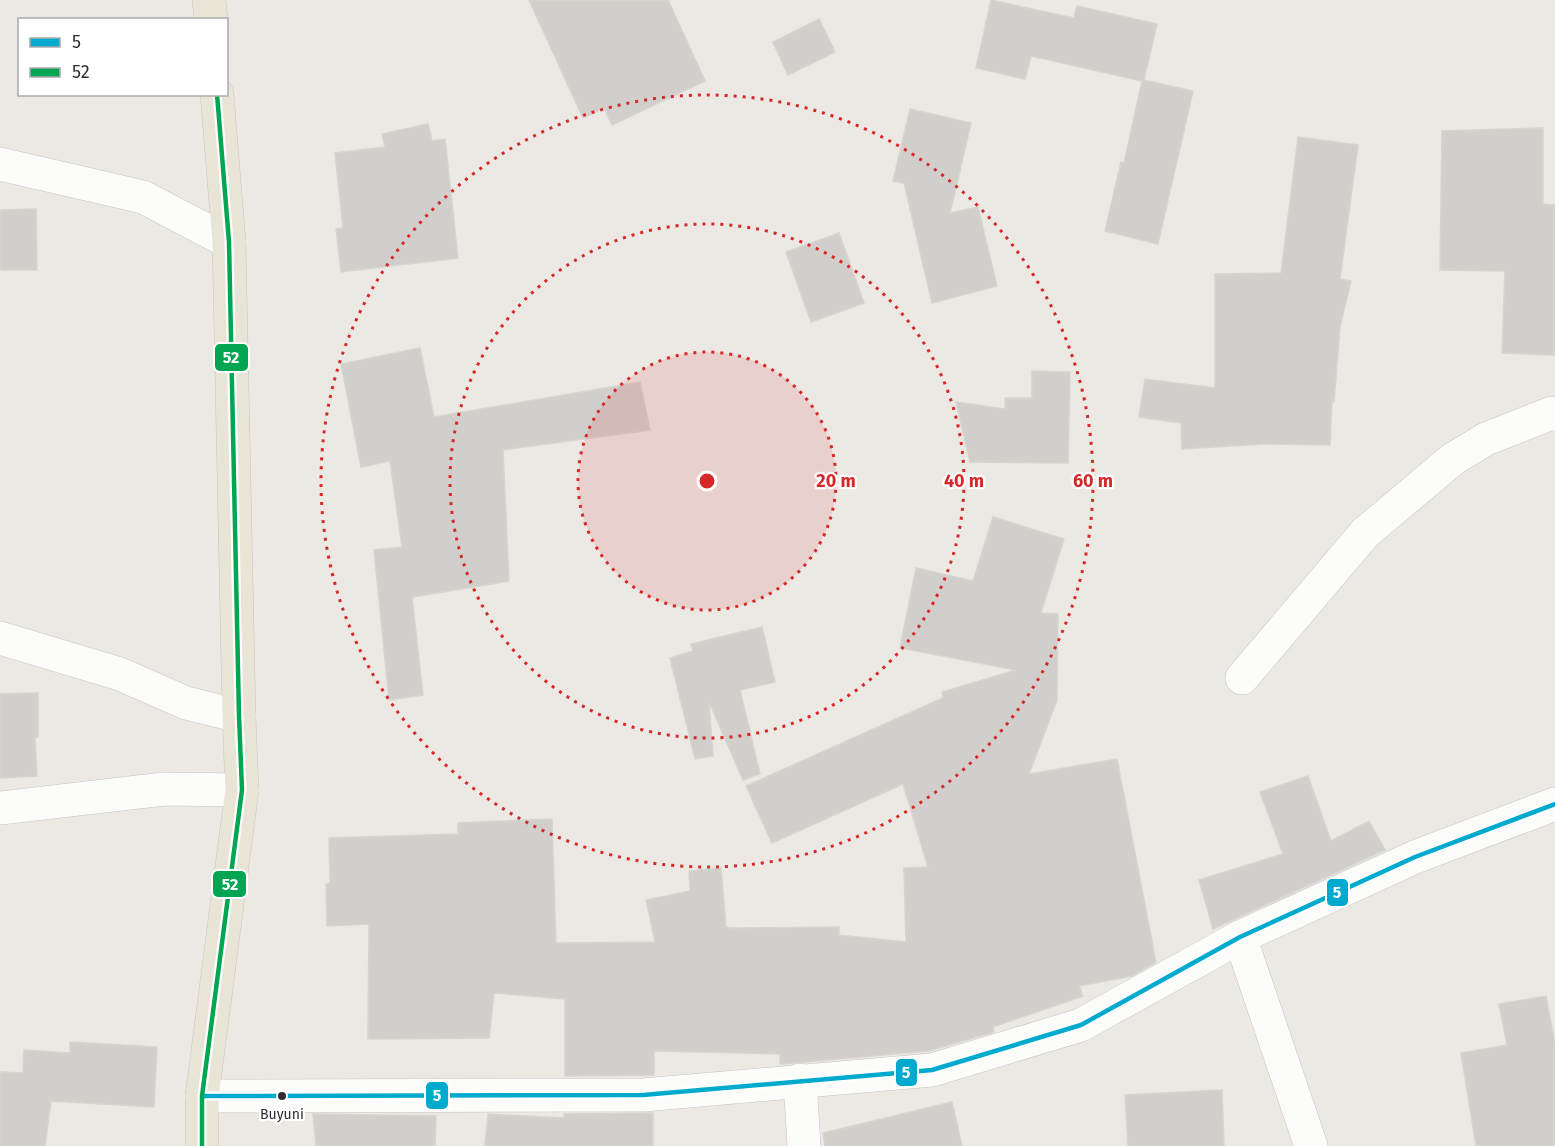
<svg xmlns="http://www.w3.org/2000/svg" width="1555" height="1146" font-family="'Fira Sans',sans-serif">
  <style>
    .building { fill: #d1cecb; stroke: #d7d4d0; stroke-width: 1.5 }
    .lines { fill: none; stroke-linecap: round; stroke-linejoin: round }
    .street-casing { stroke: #c5c4c5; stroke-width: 34 }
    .primary-casing { stroke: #c6c5c4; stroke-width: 34 }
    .street { stroke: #fcfcfb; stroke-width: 33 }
    .primary { stroke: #e8e4d6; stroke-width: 33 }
    .bus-1-casing { stroke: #fff; stroke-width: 9 }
    .bus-2-casing { stroke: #fff; stroke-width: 9 }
    .bus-1 { stroke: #00a9ce; stroke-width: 4.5 }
    .bus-2 { stroke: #00a651; stroke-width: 4.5 }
    .ring { fill: none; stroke: #d62828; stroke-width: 3; stroke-dasharray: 3 6 }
    .bus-dot { fill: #2e2e2e; stroke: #fff; stroke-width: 2 }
    .labels { text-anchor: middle; stroke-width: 4.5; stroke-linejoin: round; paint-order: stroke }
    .bus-label { font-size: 14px; fill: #2e2e2e; stroke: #fff }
    .centre { fill: #d62828; stroke: #fff; stroke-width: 3 }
    .ring-label { font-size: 18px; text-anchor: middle; font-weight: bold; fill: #d62828; stroke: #fff; stroke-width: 4.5; stroke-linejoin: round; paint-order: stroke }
    .line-badge { stroke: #fff; stroke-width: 2 }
    .badge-label { font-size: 16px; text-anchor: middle; font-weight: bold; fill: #fff }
  </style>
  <rect width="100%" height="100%" fill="#ece8e4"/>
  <g class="building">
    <polygon points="529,0 668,0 705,81 612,125 604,108 583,118"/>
    <polygon points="991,0 1074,18 1077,6 1157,24 1144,80 1193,91 1158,244 1105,231 1121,162 1124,163 1142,81 1031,56 1025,79 976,68"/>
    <polygon points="819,19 835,52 788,75 773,42"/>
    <polygon points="910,109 971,123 950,213 978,207 997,286 932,303 904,183 893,181"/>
    <polygon points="428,124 432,141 445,139 458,258 341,272 336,229 343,228 335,153 385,147 382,134"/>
    <polygon points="1543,128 1543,204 1555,205 1555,355 1502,353 1505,271 1440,270 1442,131"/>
    <polygon points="1298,137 1358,145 1340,279 1351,281 1340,327 1334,402 1332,401 1330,445 1264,444 1182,449 1181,423 1139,417 1145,379 1215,388 1215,274 1281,273"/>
    <polygon points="36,209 37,270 0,270 0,210"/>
    <polygon points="839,233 864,303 811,322 786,252"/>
    <polygon points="420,348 434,417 640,382 650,430 503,450 509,581 412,597 423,695 389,700 374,550 402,547 390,461 361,467 341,364"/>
    <polygon points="1032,371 1070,372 1068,463 970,462 956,402 1005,409 1005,398 1032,398"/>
    <polygon points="993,517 1064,539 1041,613 1058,614 1057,700 1029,774 1117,759 1156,962 1132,976 1079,986 1083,996 993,1027 994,1032 928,1051 782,1064 780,1064 780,1054 654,1051 654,1075 565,1076 565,999 494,993 489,1038 368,1039 369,924 327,926 326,884 330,883 329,838 458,834 458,823 552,819 556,943 655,942 646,900 690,891 689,871 721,868 726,927 728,928 839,927 839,935 906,942 904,868 928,867 903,784 772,843 746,786 943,698 942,692 1016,670 900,648 916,568 973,581"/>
    <polygon points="762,627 775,682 740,690 760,774 743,780 709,702 713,756 695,759 670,658 693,651 691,644"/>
    <polygon points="38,693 38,737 35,737 37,776 0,778 0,694"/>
    <polygon points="1308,776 1331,841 1369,821 1385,850 1213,929 1199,880 1283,854 1260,792"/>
    <polygon points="1546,996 1555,1044 1555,1146 1476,1146 1461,1053 1507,1045 1499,1004"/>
    <polygon points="70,1042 157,1047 154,1107 51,1101 45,1146 0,1146 0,1072 23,1073 24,1050 70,1053"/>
    <polygon points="1222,1090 1224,1146 1128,1146 1125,1095"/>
    <polygon points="952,1102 962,1146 825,1146 823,1133"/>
    <polygon points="653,1113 653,1146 485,1146 488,1114 564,1118 564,1114"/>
    <polygon points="313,1114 436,1116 435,1146 316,1146"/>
  </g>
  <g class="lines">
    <g class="street-casing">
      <g id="street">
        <polyline points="0,164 143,197 229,242"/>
        <polyline points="0,638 120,674 186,703 239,716"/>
        <polyline points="1242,678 1365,533 1453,459 1486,439 1552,413 1555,414"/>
        <polyline points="0,808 164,789 242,790"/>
        <polyline points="1240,937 1311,1146"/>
        <polyline points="800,1080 804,1146"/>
        <polyline points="202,1096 643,1095 932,1070 1081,1025 1240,937 1415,857 1555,804"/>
      </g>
    </g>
    <g class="primary-casing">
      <g id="primary">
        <polyline points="209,0 211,20"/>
        <polyline points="202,1146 202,1096 242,790 239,716 229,242 217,94"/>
      </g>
    </g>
    <use href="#street" class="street"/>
    <use href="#primary" class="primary"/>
    <g class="bus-1-casing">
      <polyline id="bus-1" points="202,1096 643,1095 932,1070 1081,1025 1240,937 1415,857 1555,804"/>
    </g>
    <g class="bus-2-casing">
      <polyline id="bus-2" points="202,1146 202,1096 242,790 239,716 229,242 217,94"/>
    </g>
    <use href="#bus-1" class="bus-1"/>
    <use href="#bus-2" class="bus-2"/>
  </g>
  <circle cx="707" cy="481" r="129" fill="#d62828" fill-opacity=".12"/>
  <g class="ring">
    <circle cx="707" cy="481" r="129"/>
    <circle cx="707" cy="481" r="257"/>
    <circle cx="707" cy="481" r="386"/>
  </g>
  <circle class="bus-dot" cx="282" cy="1096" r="5"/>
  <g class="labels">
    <g class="bus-label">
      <text x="282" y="1119">Buyuni</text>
    </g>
  </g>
  <circle cx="707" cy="481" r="9" class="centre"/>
  <g class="ring-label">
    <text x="836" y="487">20 m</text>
    <text x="964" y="487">40 m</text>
    <text x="1093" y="487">60 m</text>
  </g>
  <g class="line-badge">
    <rect x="214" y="343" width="35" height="29" rx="6" fill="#00a651"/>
    <rect x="212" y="870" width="35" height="28" rx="6" fill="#00a651"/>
    <rect x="1326" y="878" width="23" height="29" rx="6" fill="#00a9ce"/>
    <rect x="895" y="1058" width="23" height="29" rx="6" fill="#00a9ce"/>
    <rect x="425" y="1081" width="24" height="29" rx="6" fill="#00a9ce"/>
  </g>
  <g class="badge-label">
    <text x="231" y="363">52</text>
    <text x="230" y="890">52</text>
    <text x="1337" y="898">5</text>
    <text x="906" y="1078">5</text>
    <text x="437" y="1101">5</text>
  </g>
  <rect x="18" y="18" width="210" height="78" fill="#ffffff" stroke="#ababab" stroke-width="1.5"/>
  <rect x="30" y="38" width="30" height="9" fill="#00a9ce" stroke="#ababab" stroke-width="1.5"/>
  <text x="72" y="48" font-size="18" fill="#2e2e2e">5</text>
  <rect x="30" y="68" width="30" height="9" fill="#00a651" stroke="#ababab" stroke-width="1.5"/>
  <text x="72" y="78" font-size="18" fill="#2e2e2e">52</text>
</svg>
